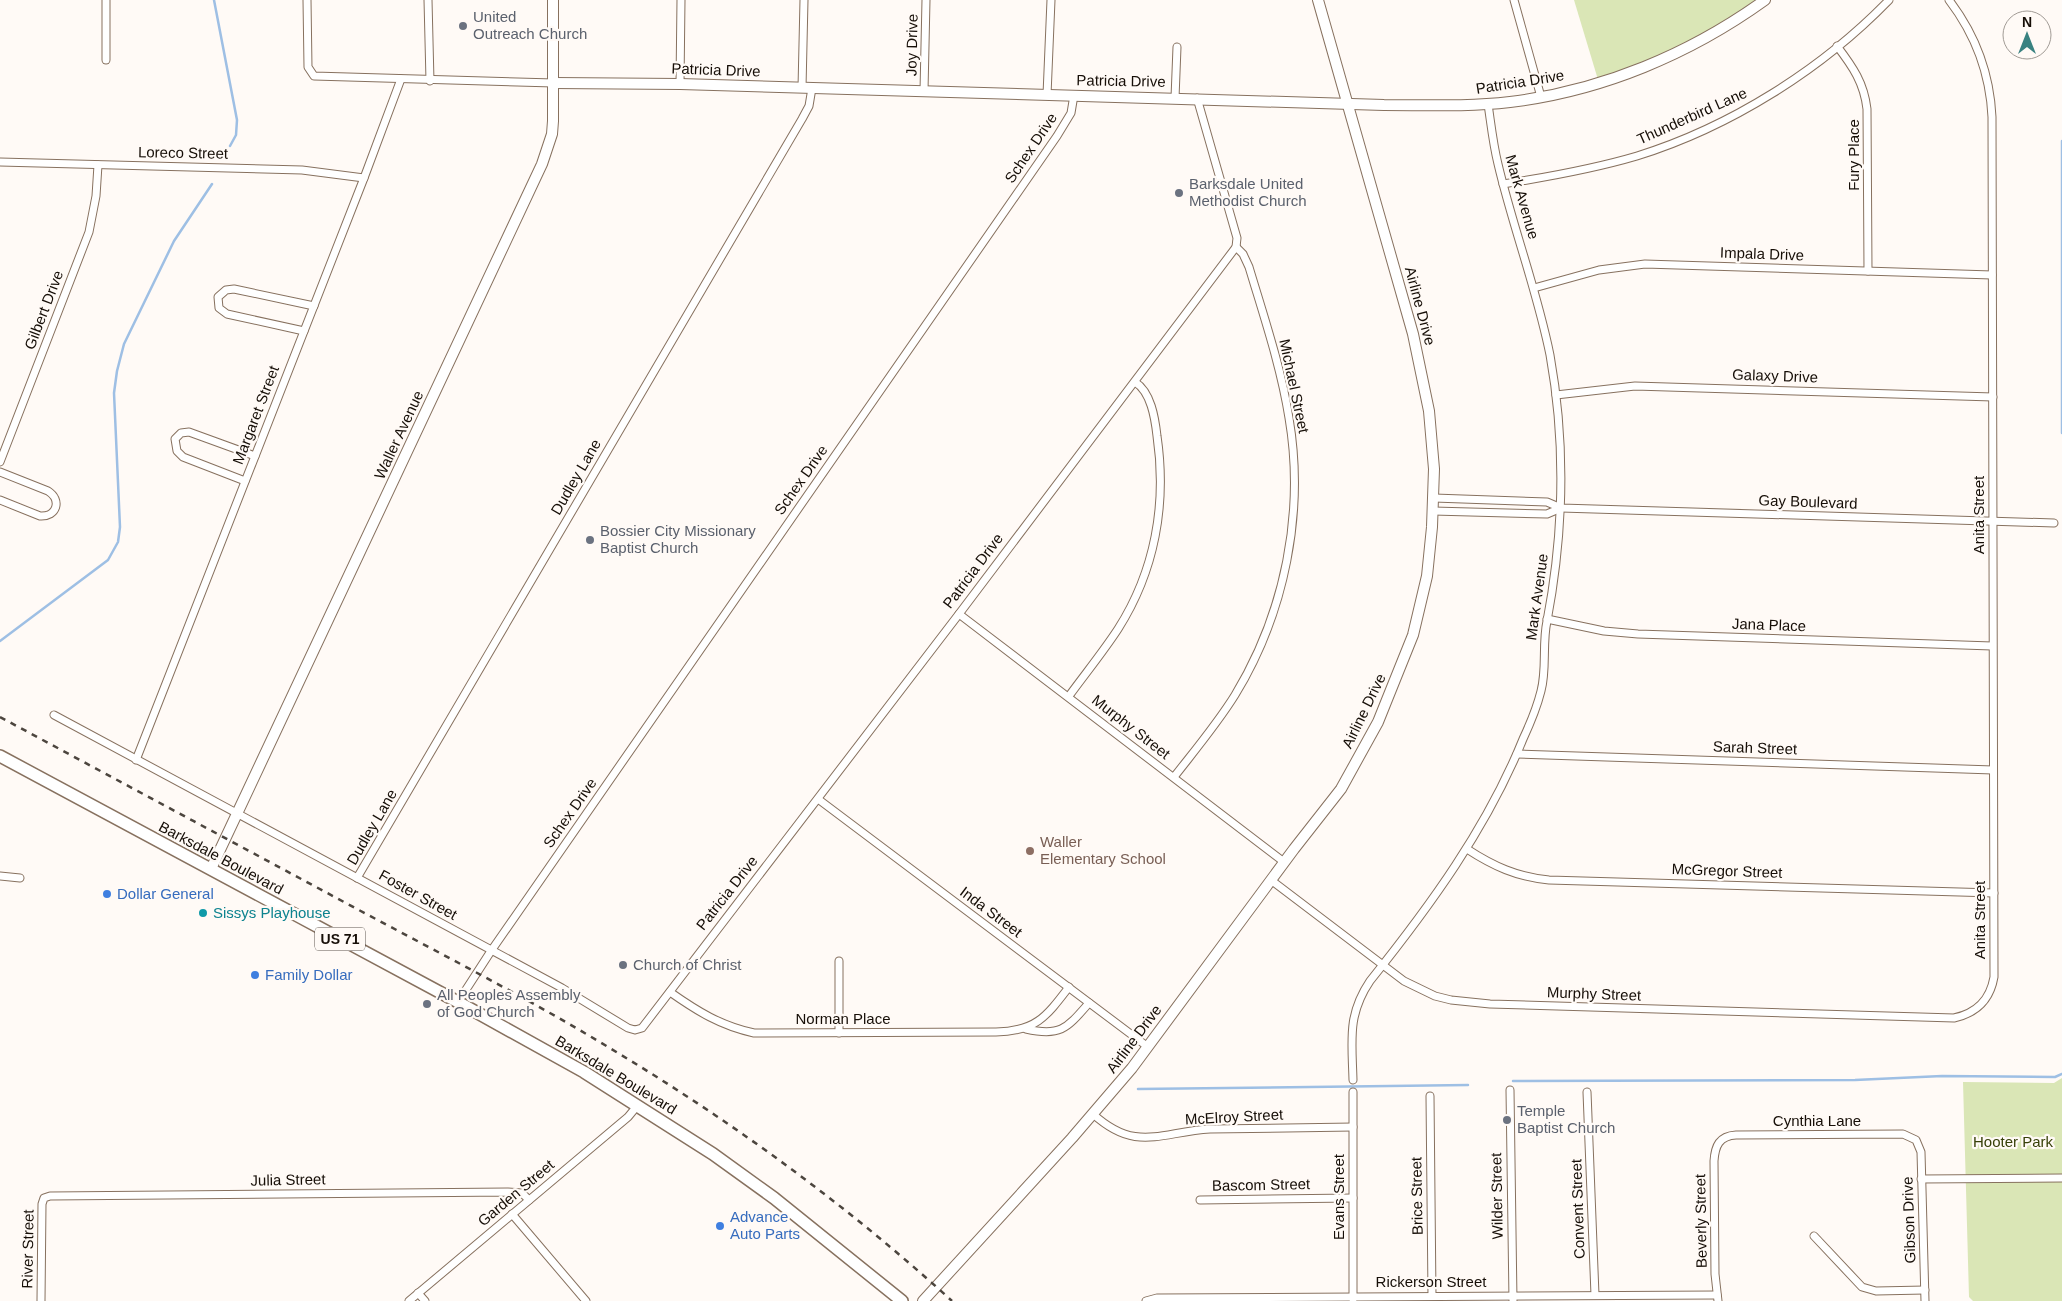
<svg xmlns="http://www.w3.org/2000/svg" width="2062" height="1301" font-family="Arial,sans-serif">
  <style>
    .green { fill: #dae6b6 }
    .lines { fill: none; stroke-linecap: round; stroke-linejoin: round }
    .stream { stroke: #9ebfe4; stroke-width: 2.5 }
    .street-casing { stroke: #87715f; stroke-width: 9 }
    .secondary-casing { stroke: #87715f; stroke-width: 12 }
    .primary-casing { stroke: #87715f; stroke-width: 14 }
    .street { stroke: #fff; stroke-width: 7 }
    .secondary { stroke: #fff; stroke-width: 10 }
    .primary { stroke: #fff; stroke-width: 11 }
    .rail { stroke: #4c453e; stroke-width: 2.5; stroke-dasharray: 6 6; stroke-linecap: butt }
    .worship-dot { fill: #6b7280; stroke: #fffaf6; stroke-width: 2 }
    .education-dot { fill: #8d6e63; stroke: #fffaf6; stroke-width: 2 }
    .shop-dot { fill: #3f7fe0; stroke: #fffaf6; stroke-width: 2 }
    .culture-dot { fill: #0f9aa8; stroke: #fffaf6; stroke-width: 2 }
    .labels { text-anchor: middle; stroke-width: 4.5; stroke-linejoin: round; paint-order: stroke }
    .shield { fill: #fffaf6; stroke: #5c554f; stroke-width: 1 }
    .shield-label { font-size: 14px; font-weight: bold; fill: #160e07 }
    .worship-label { font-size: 15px; fill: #5b616d; stroke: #fffaf6; text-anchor: start }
    .street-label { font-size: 15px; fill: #160e07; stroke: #fffaf6 }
    .education-label { font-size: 15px; fill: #785e54; stroke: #fffaf6; text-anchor: start }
    .shop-label { font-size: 15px; fill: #366cbe; stroke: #fffaf6; text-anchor: start }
    .culture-label { font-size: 15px; fill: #0d838f; stroke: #fffaf6; text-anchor: start }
    .park-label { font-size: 15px; fill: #374009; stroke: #fffaf6 }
  </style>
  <rect width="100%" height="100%" fill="#fffaf6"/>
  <g class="green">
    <polygon points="1574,0 1764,0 1687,48 1599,83"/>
    <polygon points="2062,1078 2062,1301 1973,1301 1969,1297 1963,1082 2054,1083"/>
  </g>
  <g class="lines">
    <g class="stream">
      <polyline points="214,0 237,120 236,135 230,146"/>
      <polyline points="2062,141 2062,433"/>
      <polyline points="0,641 108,560 118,542 120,527 114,393 117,371 124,344 174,241 212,184"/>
      <polyline points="1513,1081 1855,1080 1942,1076 2055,1077 2062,1074"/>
      <polyline points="1138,1089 1468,1085"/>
    </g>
    <g class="street-casing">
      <g id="street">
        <polyline points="106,0 106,60"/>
        <polyline points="307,0 308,67 314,76 554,83"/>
        <polyline points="428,0 430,81"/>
        <polyline points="1514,0 1541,97"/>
        <path d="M1837,46c16,21 27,37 30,63l1,162"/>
        <polyline points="680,84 681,0"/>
        <polyline points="802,88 804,0"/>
        <polyline points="924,91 926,0"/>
        <polyline points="1047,95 1051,0"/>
        <polyline points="1175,98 1177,47"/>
        <polyline points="0,162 302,170 364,178"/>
        <path d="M1503,184c45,-7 90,-15 134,-28 93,-29 184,-86 252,-156"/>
        <polyline points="1534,288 1599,270 1645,264 1992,275"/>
        <polyline points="304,331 227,314 219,308 218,297 226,290 234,289 314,306"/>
        <polyline points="1556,395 1635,386 1993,397"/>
        <polyline points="0,462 89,232 96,196 98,165"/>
        <path d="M0,472l48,19c14,9 9,26 -8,25l-40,-16"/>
        <polyline points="245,481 183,457 177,451 175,439 181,433 189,432 255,456"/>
        <polyline points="1434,498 1547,502 1561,508 2054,523"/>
        <polyline points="1433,511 1547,514 1561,508"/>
        <polyline points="959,614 1284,862"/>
        <polyline points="1547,619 1604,631 1638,634 1992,646"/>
        <path d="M1069,696c16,-22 34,-44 49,-67 37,-58 49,-125 39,-193 -2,-18 -6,-44 -22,-54"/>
        <polyline points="54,715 562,988 628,1028 635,1030 642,1028 959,614 1236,247 1237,238 1197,98"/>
        <polyline points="1517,754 1993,770"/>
        <polyline points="136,760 364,178 401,79"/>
        <path d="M1174,777c21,-27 43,-53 61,-82 50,-82 70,-183 54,-277 -8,-51 -25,-101 -40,-151l-6,-13 -7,-7"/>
        <polyline points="818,799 1148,1047"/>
        <path d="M1467,849c26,17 50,28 82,31l445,13"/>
        <polyline points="0,876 20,878"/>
        <polyline points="357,878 802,119 809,106 812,88"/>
        <path d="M1271,880l133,101 31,15 16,4 39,4 464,14c23,-5 36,-18 40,-41l-2,-860c-2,-43 -17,-83 -43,-117"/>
        <polyline points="839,961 839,1033"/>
        <path d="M670,992c27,19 51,34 84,41l242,-1c40,-1 50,-15 73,-45"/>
        <polyline points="458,1002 491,951 1057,136 1071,113 1074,95"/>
        <path d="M1026,1029c35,8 41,-1 63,-26"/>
        <path d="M1353,1080c-1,-39 -6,-65 17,-99 60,-75 117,-153 153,-242 7,-15 14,-32 18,-48 6,-22 1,-47 6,-70 17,-89 19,-177 3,-266 -13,-65 -37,-127 -52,-191 -5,-20 -7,-40 -10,-60"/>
        <polyline points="1510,1090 1513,1301"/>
        <polyline points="1353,1092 1353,1299"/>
        <polyline points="1587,1092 1595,1295"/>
        <polyline points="1430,1096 1432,1296"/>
        <path d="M1093,1114c43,39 67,18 117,15l143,-2"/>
        <polyline points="1921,1179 2062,1178"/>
        <polyline points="1200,1200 1353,1198"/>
        <polyline points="512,1214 586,1301"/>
        <polyline points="1814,1236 1862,1287 1876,1291 1925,1290"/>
        <polyline points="418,1293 425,1301"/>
        <polyline points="41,1301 42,1204 44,1198 50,1196 508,1192 522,1193 529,1200"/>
        <polyline points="409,1301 628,1117 638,1105"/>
        <polyline points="1146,1301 1157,1298 1717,1295"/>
        <path d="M1718,1301l-3,-27 -1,-113c1,-15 5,-25 22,-26l167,-1 13,6 5,12 4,149"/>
      </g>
    </g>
    <g class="secondary-casing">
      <g id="secondary">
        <path d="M554,83l126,1 704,21c42,0 84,2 126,-3 92,-11 180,-48 255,-102"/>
        <polyline points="211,869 542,164 552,134 553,121 553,0"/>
        <polyline points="923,1301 1072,1138 1132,1068 1294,849 1341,789 1378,722 1413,635 1427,576 1432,527 1434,469 1429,411 1413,334 1318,0"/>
      </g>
    </g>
    <g class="primary-casing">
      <polyline id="primary" points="0,756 458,1002 584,1072 713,1154 774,1198 902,1301"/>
    </g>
    <use href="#street" class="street"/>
    <use href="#secondary" class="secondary"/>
    <use href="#primary" class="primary"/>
    <path class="rail" d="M0,717c119,64 238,128 357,192 88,47 176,92 261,144 119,72 232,155 334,248"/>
  </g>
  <g class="worship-dot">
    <circle cx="463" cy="26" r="5"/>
    <circle cx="1179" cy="193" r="5"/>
    <circle cx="590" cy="540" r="5"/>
    <circle cx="623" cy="965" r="5"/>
    <circle cx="427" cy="1004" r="5"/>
    <circle cx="1507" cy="1120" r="5"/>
  </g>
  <circle class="education-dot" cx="1030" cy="851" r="5"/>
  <g class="shop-dot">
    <circle cx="107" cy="894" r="5"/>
    <circle cx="255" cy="975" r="5"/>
    <circle cx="720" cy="1226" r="5"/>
  </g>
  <circle class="culture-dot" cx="203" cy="913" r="5"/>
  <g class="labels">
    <rect class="shield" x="315" y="927.5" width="50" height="23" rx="4"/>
    <g class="shield-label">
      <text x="340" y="944">US 71</text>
    </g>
    <g class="worship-label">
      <text x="473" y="22">United<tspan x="473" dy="17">Outreach Church</tspan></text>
      <text x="1189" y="189">Barksdale United<tspan x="1189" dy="17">Methodist Church</tspan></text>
      <text x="600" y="536">Bossier City Missionary<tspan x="600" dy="17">Baptist Church</tspan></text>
      <text x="633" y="970">Church of Christ</text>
      <text x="437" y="1000">All Peoples Assembly<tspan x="437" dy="17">of God Church</tspan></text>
      <text x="1517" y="1116">Temple<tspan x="1517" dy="17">Baptist Church</tspan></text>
    </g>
    <g class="street-label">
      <text transform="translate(912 45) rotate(-89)" y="5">Joy Drive</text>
      <text transform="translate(716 70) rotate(2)" y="5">Patricia Drive</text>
      <text transform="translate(1121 81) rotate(1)" y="5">Patricia Drive</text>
      <text transform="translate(1520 82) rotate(-9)" y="5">Patricia Drive</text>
      <text transform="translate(1692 116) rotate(-24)" y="5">Thunderbird Lane</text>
      <text transform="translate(1031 148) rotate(-56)" y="5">Schex Drive</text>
      <text transform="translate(183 153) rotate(1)" y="5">Loreco Street</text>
      <text transform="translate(1854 155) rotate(-90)" y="5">Fury Place</text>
      <text transform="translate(1522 197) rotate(74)" y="5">Mark Avenue</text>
      <text transform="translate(1762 254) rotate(2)" y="5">Impala Drive</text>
      <text transform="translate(1420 306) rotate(75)" y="5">Airline Drive</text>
      <text transform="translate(44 310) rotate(-69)" y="5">Gilbert Drive</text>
      <text transform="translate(1775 376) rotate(2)" y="5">Galaxy Drive</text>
      <text transform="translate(1294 386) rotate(78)" y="5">Michael Street</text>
      <text transform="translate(256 415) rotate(-69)" y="5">Margaret Street</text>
      <text transform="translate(399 435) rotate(-65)" y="5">Waller Avenue</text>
      <text transform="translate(576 477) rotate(-60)" y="5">Dudley Lane</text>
      <text transform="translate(801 480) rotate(-55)" y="5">Schex Drive</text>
      <text transform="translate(1808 502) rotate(2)" y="5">Gay Boulevard</text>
      <text transform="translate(1979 515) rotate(-90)" y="5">Anita Street</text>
      <text transform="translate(973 571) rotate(-53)" y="5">Patricia Drive</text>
      <text transform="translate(1537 597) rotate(-82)" y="5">Mark Avenue</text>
      <text transform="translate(1769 625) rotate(2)" y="5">Jana Place</text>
      <text transform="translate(1364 711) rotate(-64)" y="5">Airline Drive</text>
      <text transform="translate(1131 727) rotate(38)" y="5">Murphy Street</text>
      <text transform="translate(1755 748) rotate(2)" y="5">Sarah Street</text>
      <text transform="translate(570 813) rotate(-55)" y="5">Schex Drive</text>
      <text transform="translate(372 827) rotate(-60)" y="5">Dudley Lane</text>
      <text transform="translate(221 858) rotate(28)" y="5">Barksdale Boulevard</text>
      <text transform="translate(1727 871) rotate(2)" y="5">McGregor Street</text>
      <text transform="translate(727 893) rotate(-52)" y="5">Patricia Drive</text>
      <text transform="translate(418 895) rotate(29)" y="5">Foster Street</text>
      <text transform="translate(991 912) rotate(37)" y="5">Inda Street</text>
      <text transform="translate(1980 920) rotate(-90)" y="5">Anita Street</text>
      <text transform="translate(1594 994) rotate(2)" y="5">Murphy Street</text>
      <text x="843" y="1024">Norman Place</text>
      <text transform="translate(1134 1039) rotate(-53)" y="5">Airline Drive</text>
      <text transform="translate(616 1075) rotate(31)" y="5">Barksdale Boulevard</text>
      <text transform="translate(1234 1117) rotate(-3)" y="5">McElroy Street</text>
      <text x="1817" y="1126">Cynthia Lane</text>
      <text transform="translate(288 1180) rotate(-1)" y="5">Julia Street</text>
      <text transform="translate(1261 1185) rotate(-1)" y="5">Bascom Street</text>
      <text transform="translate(516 1193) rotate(-40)" y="5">Garden Street</text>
      <text transform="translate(1417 1196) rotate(-91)" y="5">Brice Street</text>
      <text transform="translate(1497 1196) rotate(-91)" y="5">Wilder Street</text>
      <text transform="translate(1339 1197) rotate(-90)" y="5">Evans Street</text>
      <text transform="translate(1578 1209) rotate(-92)" y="5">Convent Street</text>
      <text transform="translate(1909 1220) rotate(-92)" y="5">Gibson Drive</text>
      <text transform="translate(1701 1221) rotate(-91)" y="5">Beverly Street</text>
      <text transform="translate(28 1249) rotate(-89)" y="5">River Street</text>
      <text x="1431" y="1287">Rickerson Street</text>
    </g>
    <g class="education-label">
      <text x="1040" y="847">Waller<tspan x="1040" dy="17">Elementary School</tspan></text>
    </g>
    <g class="shop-label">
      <text x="117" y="899">Dollar General</text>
      <text x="265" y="980">Family Dollar</text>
      <text x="730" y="1222">Advance<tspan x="730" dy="17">Auto Parts</tspan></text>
    </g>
    <g class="culture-label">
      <text x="213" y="918">Sissys Playhouse</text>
    </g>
    <g class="park-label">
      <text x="2013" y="1147">Hooter Park</text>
    </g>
  </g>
  <g transform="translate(2027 35)"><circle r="24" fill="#fffaf6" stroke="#a29c96"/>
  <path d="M0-4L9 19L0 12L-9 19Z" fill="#398281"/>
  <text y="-8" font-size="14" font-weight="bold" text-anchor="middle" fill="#160e07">N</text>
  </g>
</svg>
